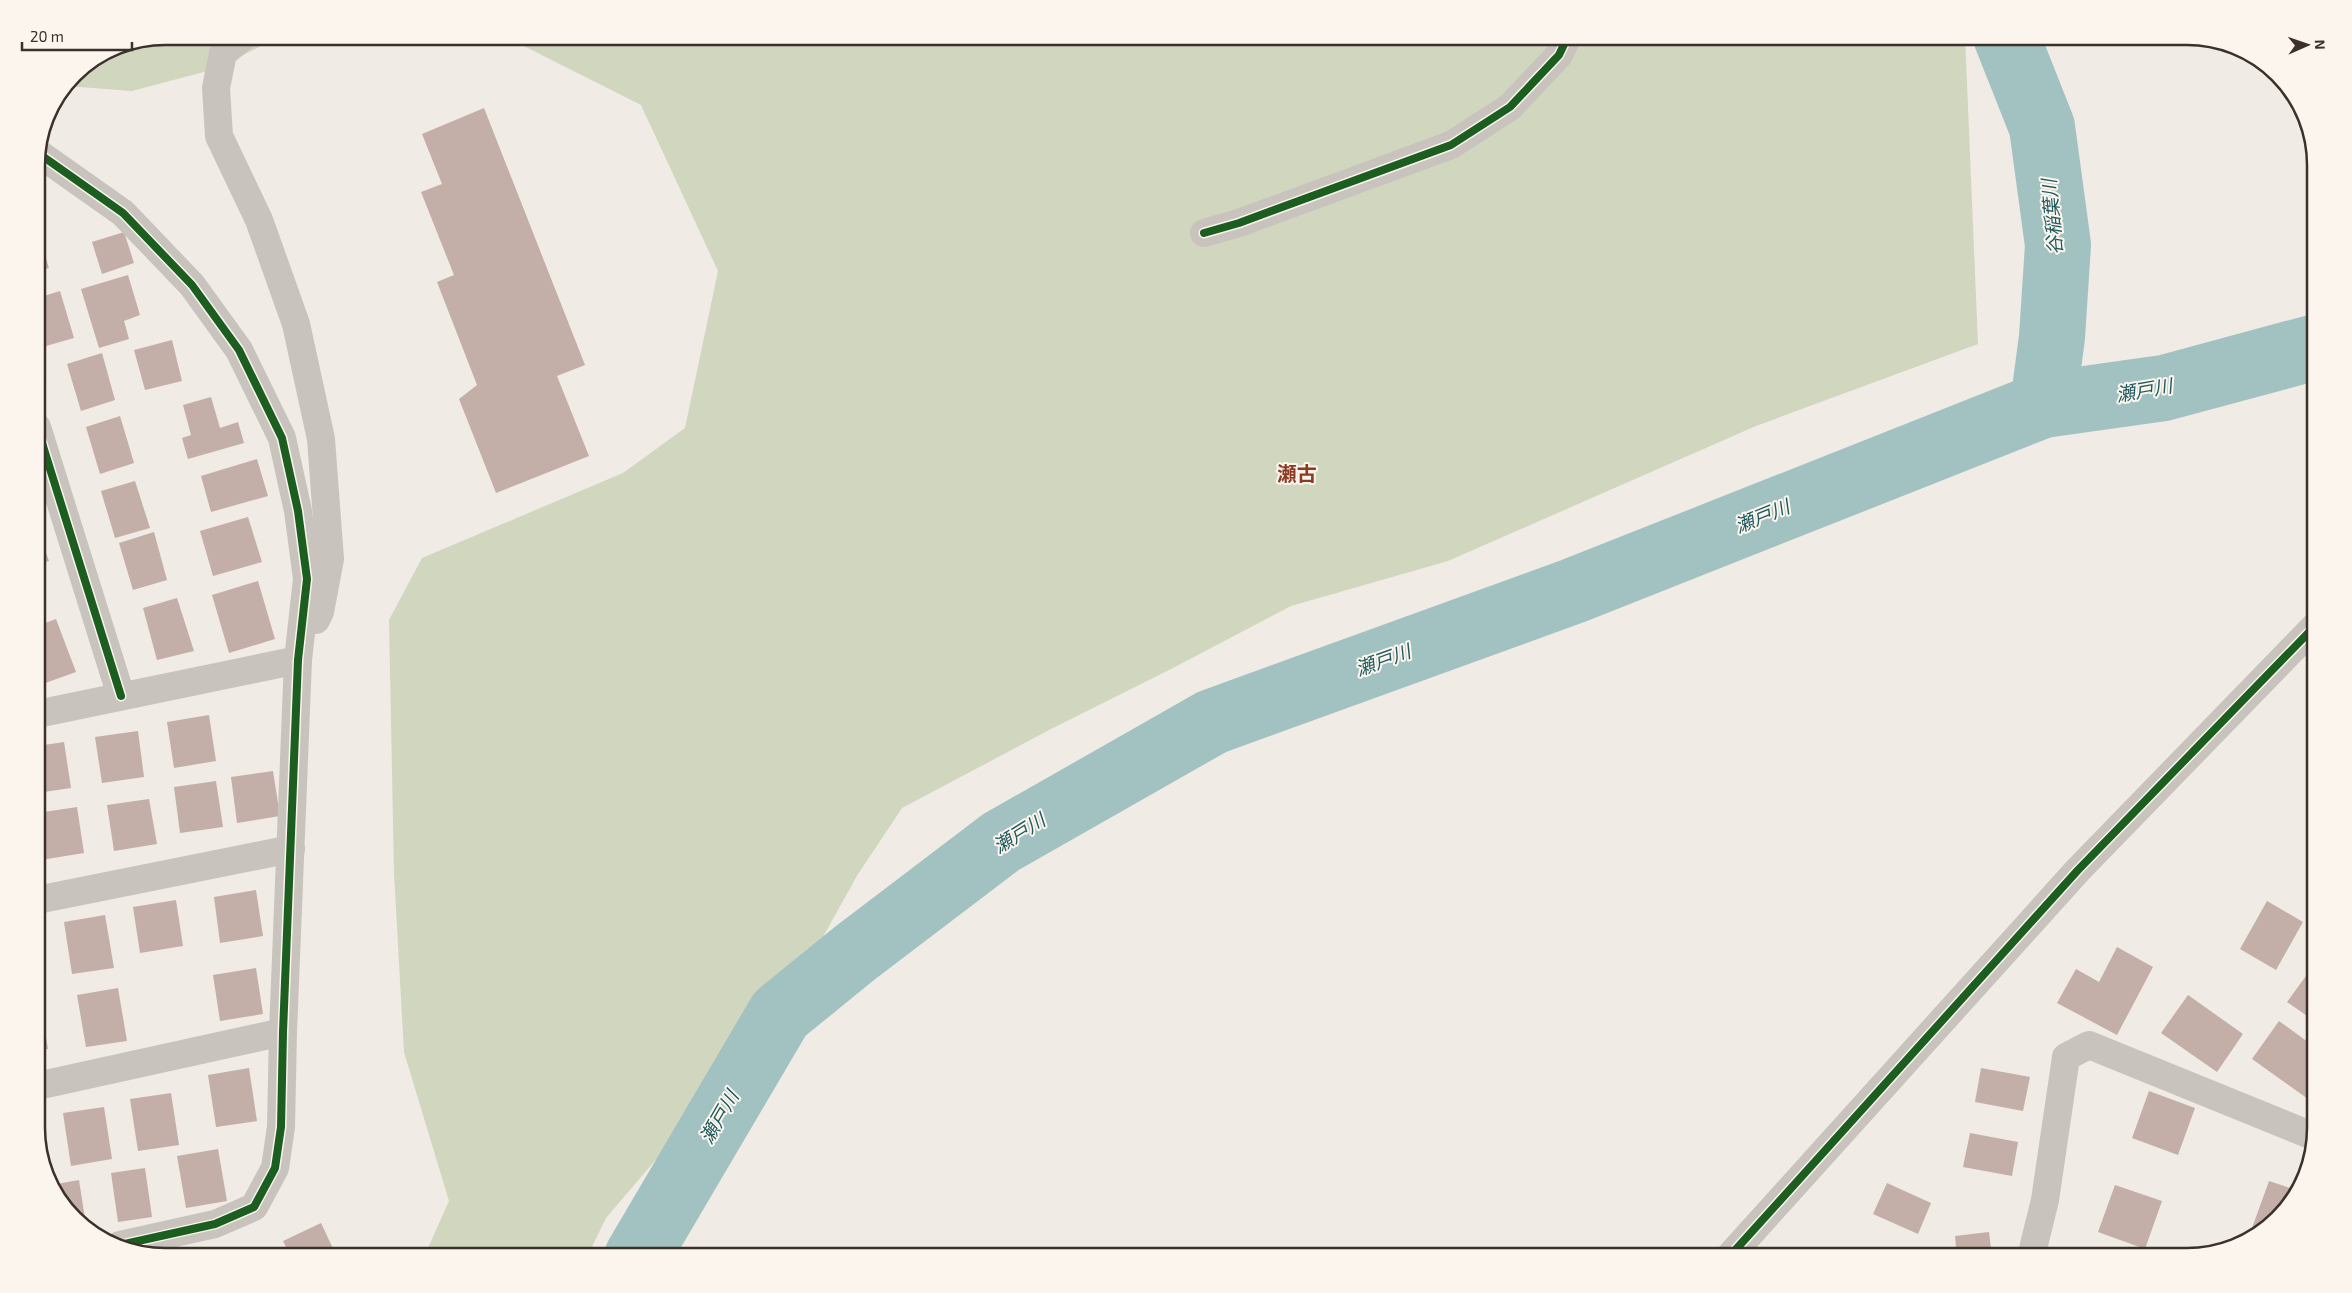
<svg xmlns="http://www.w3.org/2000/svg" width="2352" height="1293" font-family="'Exo 2','Noto Sans JP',sans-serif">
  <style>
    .green { fill: #d1d6bf }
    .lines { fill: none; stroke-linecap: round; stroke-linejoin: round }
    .river { stroke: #a1c2c1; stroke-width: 66 }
    .building { fill: #c3afa7 }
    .street { stroke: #c9c3be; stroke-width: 28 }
    .cycleway-casing { stroke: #fbf5ee; stroke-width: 11 }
    .cycleway { stroke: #1b5e20; stroke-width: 8 }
    .labels { text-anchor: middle; stroke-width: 4; stroke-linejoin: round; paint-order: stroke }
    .water-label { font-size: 19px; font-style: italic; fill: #1f5a5e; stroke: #fbf5ee }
    .quarter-label { font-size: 20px; font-weight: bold; fill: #8c3b22; stroke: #fbf5ee }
    .rim { fill: none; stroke: #3b302b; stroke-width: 2.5 }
  </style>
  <rect width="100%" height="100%" fill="#f0ebe5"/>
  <g class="green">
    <polygon points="165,36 281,36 215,69 132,91 66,86 74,74 116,46"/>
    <polygon points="504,36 1965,36 1978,344 1756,426 1448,561 1291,606 1169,670 1051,729 902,808 858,874 780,1014 606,1218 587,1257 424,1257 449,1201 404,1052 394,873 389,620 422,558 623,473 685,428 718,271 641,105"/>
  </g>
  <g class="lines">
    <g class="river">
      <polyline points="2006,36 2042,127 2058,245 2052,337 2043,405"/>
      <polyline points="637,1257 780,1014 855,953 1001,842 1212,722 1573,591 2043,405 2164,388 2316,347"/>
    </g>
  </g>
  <g class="building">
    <polygon points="484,108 585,365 557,376 589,456 496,493 459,399 477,385 437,282 454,275 421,192 442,184 422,134"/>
    <polygon points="37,229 49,268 37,272"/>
    <polygon points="124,232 134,263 102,274 92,242"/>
    <polygon points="128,275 140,315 124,321 129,339 99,348 81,289"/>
    <polygon points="60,291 74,338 39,348 37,338 37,298"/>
    <polygon points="172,340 182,381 145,390 134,350"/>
    <polygon points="102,353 115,400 81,411 67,364"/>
    <polygon points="211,397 220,428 238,422 244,443 188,459 182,438 191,435 183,405"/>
    <polygon points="120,416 134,463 100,474 86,427"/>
    <polygon points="257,459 268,496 211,512 201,476"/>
    <polygon points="135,481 150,528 115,538 101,491"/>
    <polygon points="248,517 262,562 213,576 200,531"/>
    <polygon points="37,528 49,561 37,565"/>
    <polygon points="154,532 167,580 133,590 119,543"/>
    <polygon points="258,581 275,639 229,653 212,595"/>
    <polygon points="177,598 194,651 157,660 143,608"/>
    <polygon points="56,619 76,672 37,686 37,626"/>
    <polygon points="209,715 216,761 174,768 167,722"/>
    <polygon points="138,731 144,777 102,783 95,737"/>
    <polygon points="64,742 71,788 37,793 37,746"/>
    <polygon points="273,771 280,816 237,823 231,777"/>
    <polygon points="216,781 223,827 180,833 174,787"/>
    <polygon points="149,799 157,844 114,851 107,805"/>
    <polygon points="77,807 84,853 41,860 37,813"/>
    <polygon points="256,890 263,936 220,943 214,897"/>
    <polygon points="176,900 183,946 140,953 133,907"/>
    <polygon points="2267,901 2303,922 2276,970 2240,949"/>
    <polygon points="105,915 114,968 72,974 64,922"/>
    <polygon points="2117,947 2153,967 2117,1035 2057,1003 2076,969 2099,982"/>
    <polygon points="2314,965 2316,966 2316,1022 2287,1002"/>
    <polygon points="256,968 263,1014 220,1021 213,975"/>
    <polygon points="118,988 127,1041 86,1047 77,995"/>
    <polygon points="2188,995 2243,1034 2217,1072 2161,1033"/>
    <polygon points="40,1003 48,1049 37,1051 37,1004"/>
    <polygon points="2279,1021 2316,1048 2316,1088 2308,1099 2252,1059"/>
    <polygon points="249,1068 257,1121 216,1127 208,1075"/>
    <polygon points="1981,1068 2030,1077 2023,1111 1975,1102"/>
    <polygon points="2149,1091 2195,1108 2178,1155 2132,1138"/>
    <polygon points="171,1093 179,1145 138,1151 130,1099"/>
    <polygon points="104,1107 112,1159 71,1166 63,1113"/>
    <polygon points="43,1120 51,1172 48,1173 37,1136 37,1121"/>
    <polygon points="1970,1133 2018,1142 2012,1176 1963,1167"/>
    <polygon points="218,1149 227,1201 186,1208 177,1156"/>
    <polygon points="145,1168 152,1217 118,1222 111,1173"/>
    <polygon points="79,1180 86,1225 54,1192 51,1185"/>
    <polygon points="2269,1181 2299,1191 2260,1231 2252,1228"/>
    <polygon points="1887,1183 1931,1203 1918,1234 1873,1214"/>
    <polygon points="2115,1185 2162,1201 2145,1249 2098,1232"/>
    <polygon points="321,1223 337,1257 291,1257 283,1241"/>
    <polygon points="1989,1232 1992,1257 1957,1257 1955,1236"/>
  </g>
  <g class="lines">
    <g class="street">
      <polyline points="244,36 223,53 216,88 219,136 259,220 296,324 321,439 330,559 320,612 316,620"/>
      <polyline points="38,153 123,213 192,285 239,350 282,438 298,511 307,579 298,660 283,1032 281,1127 275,1168 254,1207 215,1224 120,1245"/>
      <polyline points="1204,233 1239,223 1451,145 1510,107 1559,55 1568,36"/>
      <polyline points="37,427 121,696"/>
      <polyline points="37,714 298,660"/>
      <polyline points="37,900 291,849"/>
      <polyline points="37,1086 283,1032"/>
      <polyline points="1729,1257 2078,870 2316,625"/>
      <polyline points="2031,1257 2045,1200 2066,1057 2089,1045 2313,1136"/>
    </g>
    <g class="cycleway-casing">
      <g id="cycleway">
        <polyline points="38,153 123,213 192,285 239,350 282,438 298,511 307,579 298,660 283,1032 281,1127 275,1168 254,1207 215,1224 120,1245"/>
        <polyline points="1204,233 1239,223 1451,145 1510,107 1559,55 1568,36"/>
        <polyline points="37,427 121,696"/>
        <polyline points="1729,1257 2078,870 2316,625"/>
      </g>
    </g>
    <use href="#cycleway" class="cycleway"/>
  </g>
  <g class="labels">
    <g class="water-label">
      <text transform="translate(2052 217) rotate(-95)" y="7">谷稲葉川</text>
      <text transform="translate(2144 390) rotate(-10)" y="7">瀬戸川</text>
      <text transform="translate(1762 516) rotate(-22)" y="7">瀬戸川</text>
      <text transform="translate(1383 660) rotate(-20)" y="7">瀬戸川</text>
      <text transform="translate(1019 833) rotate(-32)" y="7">瀬戸川</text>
      <text transform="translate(719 1117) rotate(-60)" y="7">瀬戸川</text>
    </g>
    <g class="quarter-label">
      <text x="1297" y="481">瀬古</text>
    </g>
  </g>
  <path d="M0 0H2352V1293H0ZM165 45H2187A120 120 0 0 1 2307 165V1128A120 120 0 0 1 2187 1248H165A120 120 0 0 1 45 1128V165A120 120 0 0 1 165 45Z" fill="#fbf5ee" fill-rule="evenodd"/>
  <path class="rim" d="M165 45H2187A120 120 0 0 1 2307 165V1128A120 120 0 0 1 2187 1248H165A120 120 0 0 1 45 1128V165A120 120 0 0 1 165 45Z"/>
  <g transform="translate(2307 45) rotate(88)" stroke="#fbf5ee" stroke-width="4" paint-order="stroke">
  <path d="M0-4L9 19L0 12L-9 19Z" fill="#3b302b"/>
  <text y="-8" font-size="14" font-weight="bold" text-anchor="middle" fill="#3b302b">N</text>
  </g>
  <path d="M22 42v8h110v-8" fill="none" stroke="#3b302b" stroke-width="2.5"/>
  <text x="30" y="42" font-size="15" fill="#3b302b" stroke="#fbf5ee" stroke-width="4" paint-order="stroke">20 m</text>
</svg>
